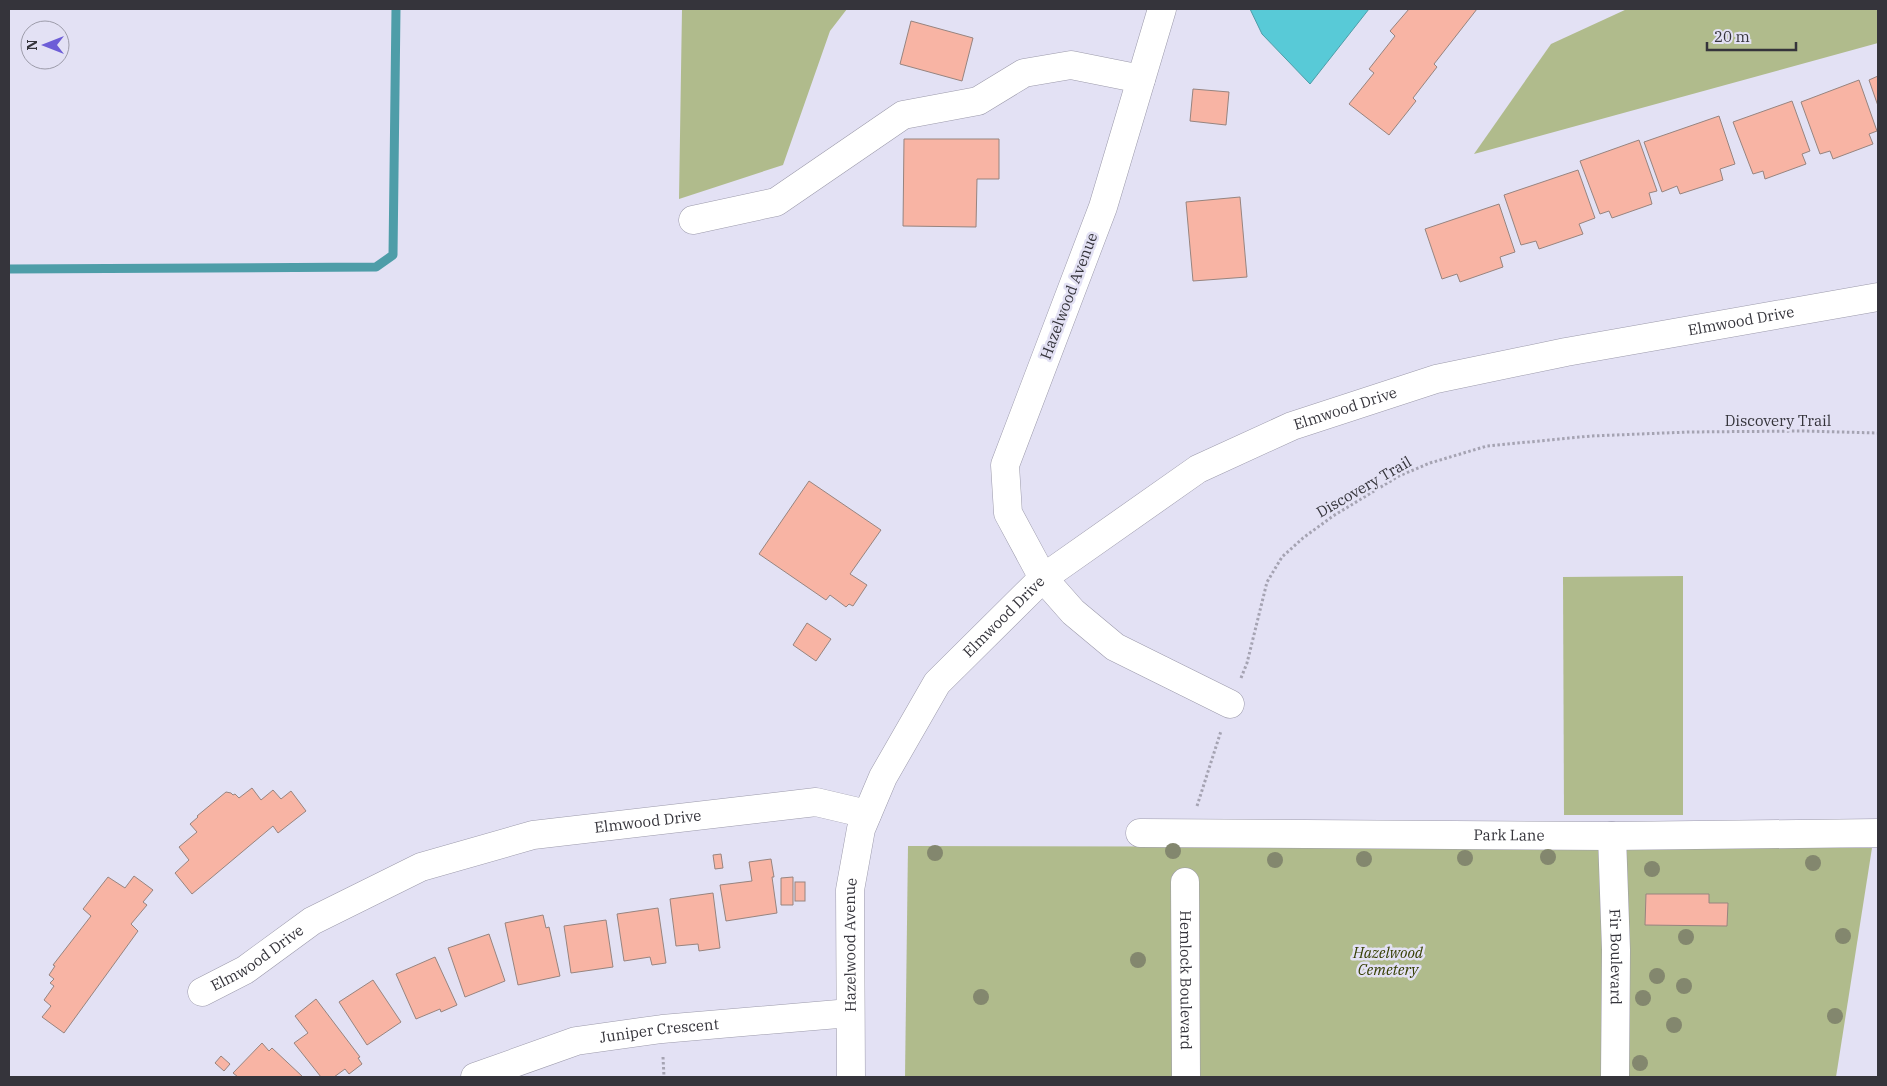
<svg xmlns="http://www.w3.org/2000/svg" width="1887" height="1086" font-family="'IBM Plex Serif',serif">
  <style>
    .green { fill: #b0bb8c }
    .water { fill: #58cad7; stroke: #4e9da8 }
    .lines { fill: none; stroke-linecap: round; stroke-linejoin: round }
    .stream { stroke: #4e9da8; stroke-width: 9 }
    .building { fill: #f8b4a4; stroke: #97847f }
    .minor-casing { stroke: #9c9aab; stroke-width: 29 }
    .path { stroke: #a5a3b2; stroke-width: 3; stroke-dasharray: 2.5 2.5; stroke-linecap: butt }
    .minor { stroke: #fff; stroke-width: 28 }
    .tree { fill: #83876e }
    .labels { text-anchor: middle; stroke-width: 5; stroke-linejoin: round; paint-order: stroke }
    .street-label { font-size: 15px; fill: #35343b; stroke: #e3e1f4 }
    .park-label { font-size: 15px; font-style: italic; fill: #353e00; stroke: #e3e1f4 }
  </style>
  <rect width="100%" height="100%" fill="#e3e1f4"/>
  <g class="green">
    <polygon points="682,9 847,9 830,31 783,165 679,199"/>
    <polygon points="1627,9 1878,9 1878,43 1474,154 1551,44"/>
    <polygon points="1683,576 1683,815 1564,815 1563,577"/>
    <polygon points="908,846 1872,848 1836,1077 905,1077"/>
  </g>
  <polygon class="water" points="1250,9 1369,9 1310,84 1262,34"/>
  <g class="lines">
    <polyline class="stream" points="9,269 376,267 393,255 396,9"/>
  </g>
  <g class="building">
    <polygon points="1409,9 1477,9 1434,64 1437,67 1413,98 1416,101 1389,135 1349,104 1374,73 1369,69 1395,36 1390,31"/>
    <polygon points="911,21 973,38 962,81 900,64"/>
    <polygon points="1878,76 1878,106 1869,80"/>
    <polygon points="1859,80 1877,131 1869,134 1873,144 1833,159 1830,151 1820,154 1801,102"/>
    <polygon points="1193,89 1229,92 1226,125 1190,121"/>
    <polygon points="1792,101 1810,151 1802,154 1806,164 1765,179 1763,171 1753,174 1733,122"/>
    <polygon points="1719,116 1735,164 1720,169 1723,180 1680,194 1677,186 1662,192 1644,142"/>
    <polygon points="904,139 999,139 999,179 977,179 976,227 903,226"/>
    <polygon points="1639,140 1657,191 1649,193 1652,204 1612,218 1609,211 1600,214 1580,161"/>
    <polygon points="1578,170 1595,218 1579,224 1583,234 1539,249 1536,241 1521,245 1504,195"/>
    <polygon points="1240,197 1247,277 1193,281 1186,202"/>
    <polygon points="1499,204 1515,252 1500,257 1503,267 1460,282 1457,274 1442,279 1425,229"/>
    <polygon points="809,481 881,530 850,574 867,585 853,606 849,604 846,607 830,595 826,600 759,554"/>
    <polygon points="807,623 831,639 816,661 793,645"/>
    <polygon points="252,788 261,800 273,790 281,799 291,791 306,811 278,833 273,826 192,894 175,873 189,860 179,847 197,832 190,824 198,817 197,816 226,792 231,793 233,795 235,794 239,798"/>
    <polygon points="721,854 723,868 715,869 713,855"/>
    <polygon points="771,859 774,877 772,877 777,913 726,921 720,885 752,881 749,862"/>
    <polygon points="134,876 153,890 143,902 147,905 131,924 138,931 64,1033 42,1017 51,1006 44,1000 54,986 50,983 54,979 49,975 55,966 53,965 91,916 83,909 108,877 125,888"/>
    <polygon points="793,877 793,905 781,905 781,878"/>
    <rect x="795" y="882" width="10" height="19"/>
    <polygon points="713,893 720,948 699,951 698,944 676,946 670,899"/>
    <polygon points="1646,894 1709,894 1709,903 1728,903 1727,926 1645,925"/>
    <polygon points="658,908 666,963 652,965 650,957 624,961 617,914"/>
    <polygon points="543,915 546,928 549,927 560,976 518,985 505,923"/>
    <polygon points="606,920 613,967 571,973 564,926"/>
    <polygon points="489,934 505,981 465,997 448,948"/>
    <polygon points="435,957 457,1005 441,1012 440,1009 416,1019 396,974"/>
    <polygon points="373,980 401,1022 367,1045 339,1002"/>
    <polygon points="316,999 360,1057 358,1058 362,1064 349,1074 345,1069 334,1077 321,1077 294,1043 308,1033 295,1016"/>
    <polygon points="262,1043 269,1051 272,1048 303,1077 238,1077 233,1073"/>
    <polygon points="221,1056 230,1064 224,1071 215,1063"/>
  </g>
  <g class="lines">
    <g class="minor-casing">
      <g id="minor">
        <polyline points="1162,9 1103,207 1005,465 1008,513 1043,578 1073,612 1115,647 1230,704"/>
        <polyline points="693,220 776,202 903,115 978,101 1024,73 1071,65 1141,79"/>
        <path id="s1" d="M1140,833l472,3 266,-3"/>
        <path id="s2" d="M1612,836l4,114 -1,127"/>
        <path id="s3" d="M1185,882l1,195"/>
        <path id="s4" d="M202,992l43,-22 67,-49 109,-54 112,-32 283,-33 51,12"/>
        <path id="s5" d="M475,1077l101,-36 86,-12 188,-16"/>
        <path id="s6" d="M851,1077l-1,-187 11,-61 22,-52 54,-94 106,-105 155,-109 94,-43 144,-47 130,-27 312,-55"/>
      </g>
    </g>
    <g class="path">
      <polyline points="1241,678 1247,663 1267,582 1282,557 1303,538 1333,516 1399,476 1430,463 1487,446 1591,436 1689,432 1803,431 1878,433"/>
      <polyline points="1197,806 1221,731"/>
      <polyline points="663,1057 664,1077"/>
    </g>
    <use href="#minor" class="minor"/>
  </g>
  <g class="tree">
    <circle cx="1173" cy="851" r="8"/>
    <circle cx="935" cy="853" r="8"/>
    <circle cx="1548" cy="857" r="8"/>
    <circle cx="1465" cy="858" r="8"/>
    <circle cx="1364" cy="859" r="8"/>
    <circle cx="1275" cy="860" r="8"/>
    <circle cx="1813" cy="863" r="8"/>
    <circle cx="1652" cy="869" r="8"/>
    <circle cx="1843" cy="936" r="8"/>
    <circle cx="1686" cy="937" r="8"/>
    <circle cx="1138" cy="960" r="8"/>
    <circle cx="1657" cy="976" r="8"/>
    <circle cx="1684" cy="986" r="8"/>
    <circle cx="981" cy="997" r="8"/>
    <circle cx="1643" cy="998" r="8"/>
    <circle cx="1835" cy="1016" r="8"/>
    <circle cx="1674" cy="1025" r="8"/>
    <circle cx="1640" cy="1063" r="8"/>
  </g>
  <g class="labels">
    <g class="street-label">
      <text transform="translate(1069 296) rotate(-69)" y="5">Hazelwood Avenue</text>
      <text dy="5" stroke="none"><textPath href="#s6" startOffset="1318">Elmwood Drive</textPath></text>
      <text dy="5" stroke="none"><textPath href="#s6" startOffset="912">Elmwood Drive</textPath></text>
      <text x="1778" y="426">Discovery Trail</text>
      <text transform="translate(1364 487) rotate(-30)" y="5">Discovery Trail</text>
      <text dy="5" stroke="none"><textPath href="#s6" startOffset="508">Elmwood Drive</textPath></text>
      <text dy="5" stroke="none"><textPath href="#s4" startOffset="485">Elmwood Drive</textPath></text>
      <text dy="5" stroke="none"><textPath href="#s1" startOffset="369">Park Lane</textPath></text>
      <text dy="5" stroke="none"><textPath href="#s6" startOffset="132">Hazelwood Avenue</textPath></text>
      <text dy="5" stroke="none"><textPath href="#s4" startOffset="65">Elmwood Drive</textPath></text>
      <text dy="5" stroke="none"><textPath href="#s2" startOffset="121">Fir Boulevard</textPath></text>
      <text dy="5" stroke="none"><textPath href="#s3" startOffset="98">Hemlock Boulevard</textPath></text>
      <text dy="5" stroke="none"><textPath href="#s5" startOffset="191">Juniper Crescent</textPath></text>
    </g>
    <g class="park-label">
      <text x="1388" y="958">Hazelwood<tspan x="1388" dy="17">Cemetery</tspan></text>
    </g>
  </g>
  <rect width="1887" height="1086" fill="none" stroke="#35343b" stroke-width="20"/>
  <g transform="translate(45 45) rotate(270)"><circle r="24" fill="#e3e1f4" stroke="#9d9caa"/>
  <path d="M0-4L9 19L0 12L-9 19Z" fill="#6d5dd7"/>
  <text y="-8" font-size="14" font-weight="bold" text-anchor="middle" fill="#35343b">N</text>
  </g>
  <path d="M1707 42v8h89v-8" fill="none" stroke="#35343b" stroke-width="2.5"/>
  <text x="1714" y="42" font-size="15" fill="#35343b" stroke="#e3e1f4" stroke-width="4" paint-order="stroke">20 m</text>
</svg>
